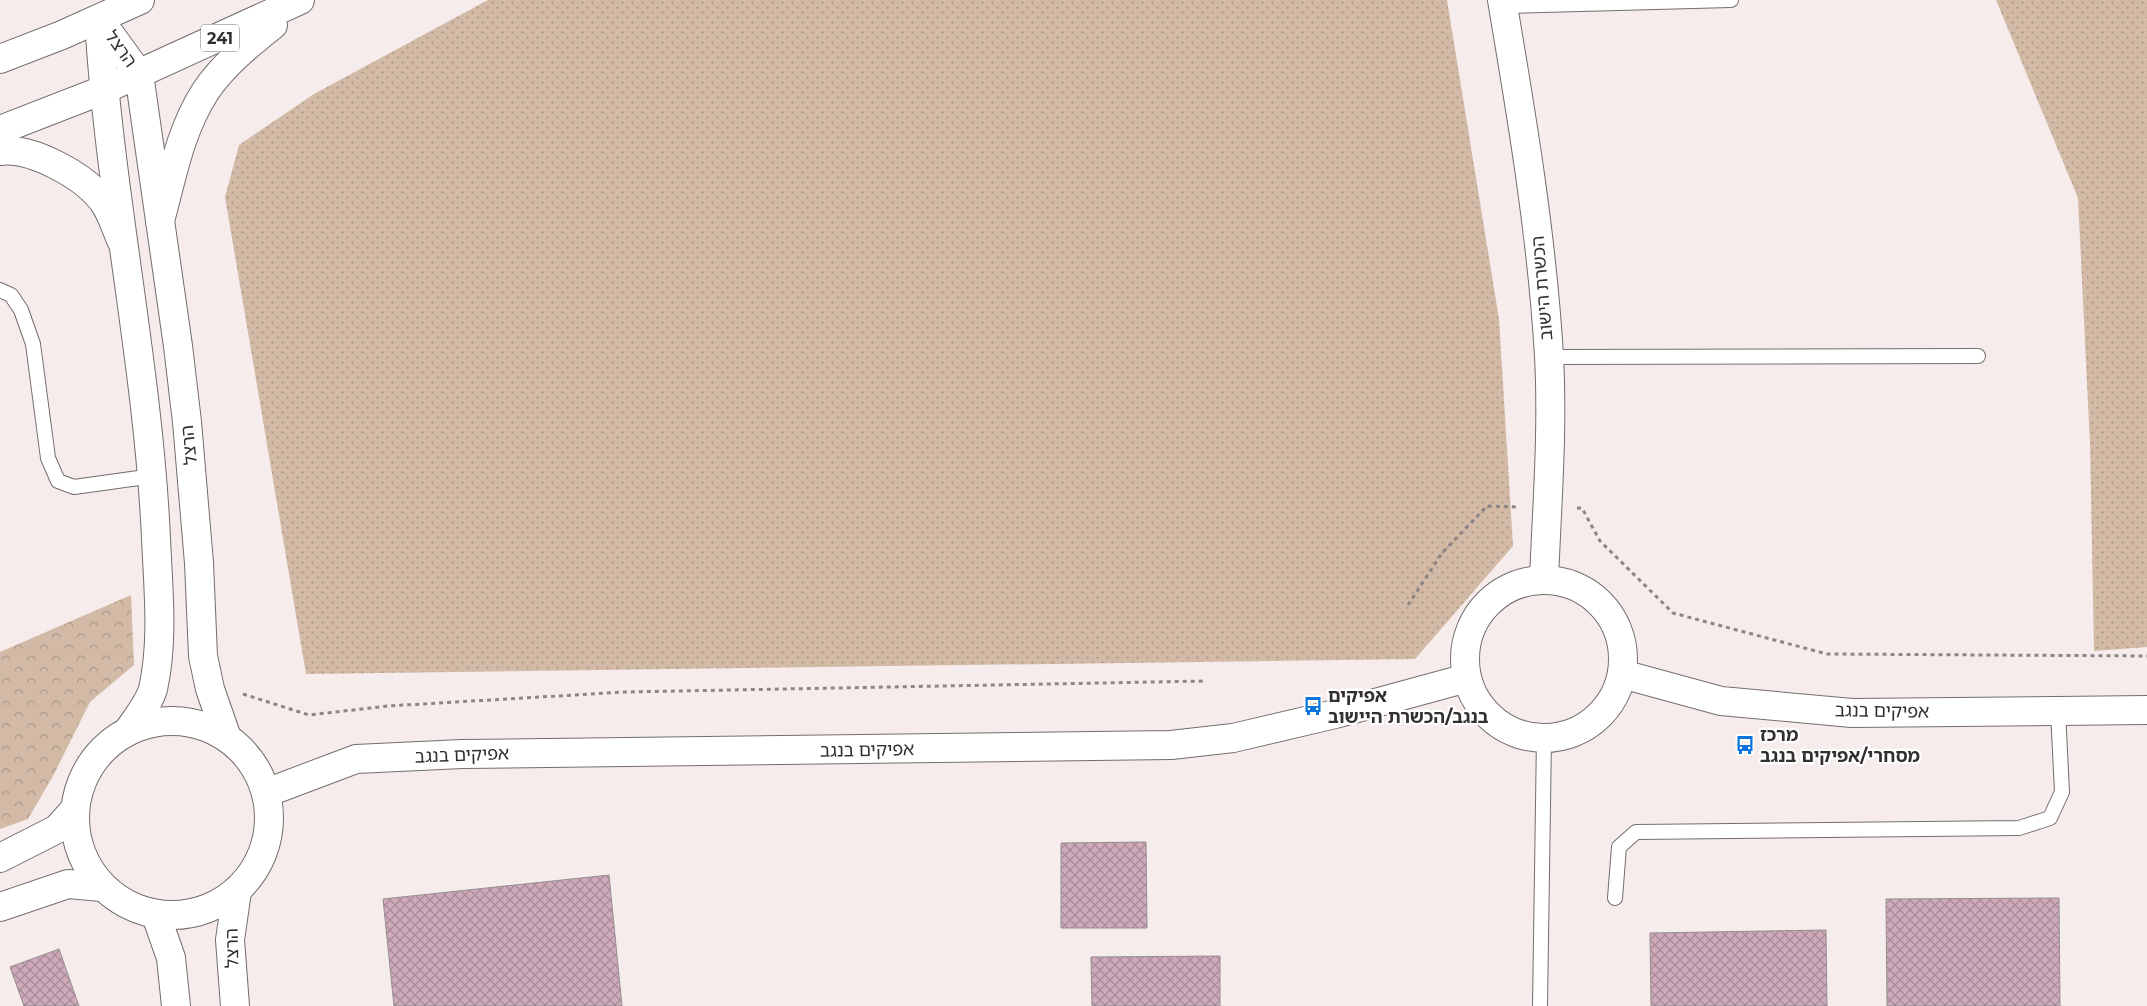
<svg xmlns="http://www.w3.org/2000/svg" width="2147" height="1006" font-family="Montserrat,'Noto Sans Hebrew',sans-serif">
  <style>
    .grass { fill: url(#grass-dots) }
    .park { fill: url(#park-crowns) }
    .building { fill: url(#building-cross-hatch); stroke: #958d90 }
    .lines { fill: none; stroke-linecap: round; stroke-linejoin: round }
    .lane-casing { stroke: #756d6d; stroke-width: 16 }
    .secondary-casing { stroke: #756d6d; stroke-width: 30 }
    .primary-casing { stroke: #756d6d; stroke-width: 30 }
    .path { stroke: #8c8585; stroke-width: 3; stroke-dasharray: 4 4; stroke-linecap: butt }
    .lane { stroke: #fff; stroke-width: 14 }
    .secondary { stroke: #fff; stroke-width: 28 }
    .primary { stroke: #fff; stroke-width: 28 }
    .labels { text-anchor: middle; stroke-width: 4.5; stroke-linejoin: round; paint-order: stroke }
    .shield { fill: #fff; stroke: #706d6d; stroke-width: 1 }
    .shield-label { font-size: 16px; font-weight: bold; fill: #332f2f }
    .street-label { font-size: 18px; fill: #332f2f; stroke: #fff }
    .poi-label { font-size: 18px; font-weight: bold; fill: #332f2f; stroke: #fff; text-anchor: start }
  </style>
  <defs>
    <pattern id="grass-dots" width="8" height="8" patternUnits="userSpaceOnUse" patternTransform="scale(1.25)"><rect width="8" height="8" fill="#d3baa6"/><path d="M2 2h.1M6 6h.1" fill="none" stroke="#ac9888" stroke-width="1.8" stroke-linecap="round"/></pattern>
    <pattern id="park-crowns" width="20" height="18" patternUnits="userSpaceOnUse" patternTransform="scale(1.25)"><rect width="20" height="18" fill="#d3baa6"/><path d="M2 6a3 3 0 1 1 6 0M12 15a3 3 0 1 1 6 0" fill="none" stroke="#ac9888"/></pattern>
    <pattern id="building-cross-hatch" width="8" height="8" patternUnits="userSpaceOnUse" patternTransform="scale(1.25)"><rect width="8" height="8" fill="#ceaaba"/><path d="M0 0l8 8M0 8l8-8" fill="none" stroke="#a88b98"/></pattern>
  </defs>
  <rect width="100%" height="100%" fill="#f6ecec"/>
  <g class="grass">
    <polygon points="488,0 1447,0 1499,319 1513,546 1415,659 306,674 225,197 239,145 314,94"/>
    <polygon points="1996,0 2147,0 2147,647 2094,651 2090,444 2078,198"/>
  </g>
  <polygon class="park" points="131,595 134,665 90,702 53,776 28,819 0,829 0,652"/>
  <g class="building">
    <polygon points="1146,842 1147,928 1061,928 1061,843"/>
    <polygon points="609,875 622,1006 394,1006 383,899"/>
    <polygon points="2059,898 2060,1006 1887,1006 1886,899"/>
    <polygon points="1826,930 1827,1006 1651,1006 1650,933"/>
    <polygon points="59,949 79,1006 24,1006 10,967"/>
    <polygon points="1220,956 1220,1006 1092,1006 1091,957"/>
  </g>
  <g class="lines">
    <g class="lane-casing">
      <g id="lane">
        <polyline points="1503,6 1731,0"/>
        <polyline points="0,290 11,295 21,310 33,344 48,458 58,481 74,487 153,476"/>
        <polyline points="1549,357 1978,356"/>
        <polyline points="1615,898 1619,847 1636,832 2019,828 2050,818 2062,792 2058,711"/>
        <polyline points="1540,1006 1544,737"/>
      </g>
    </g>
    <g class="secondary-casing">
      <g id="secondary">
        <path d="M1502,0c20,118 40,237 47,356 4,75 -2,149 -5,223"/>
        <polyline points="99,19 139,74 178,346 187,422 199,563 203,656 210,689 227,738"/>
        <path d="M99,19c10,174 49,345 57,519 2,50 8,102 -3,151 -4,14 -17,30 -25,42"/>
        <circle cx="1544" cy="659" r="79"/>
        <polyline points="1622,674 1721,701 1852,713 2147,710"/>
        <circle cx="172" cy="818" r="97"/>
        <polyline points="266,793 356,759 462,754 1171,745 1233,738 1335,714 1467,678"/>
        <polyline points="0,858 57,829 74,810"/>
        <polyline points="0,907 68,884 102,887"/>
        <polyline points="156,915 171,958 176,1006"/>
        <polyline points="235,1006 230,940 237,891"/>
      </g>
    </g>
    <g class="primary-casing">
      <g id="primary">
        <polyline points="0,59 62,35 140,0"/>
        <polyline points="0,130 103,90 300,0"/>
        <path d="M0,151c31,-4 83,24 102,49 9,11 14,29 20,42"/>
        <path d="M160,221c12,-44 20,-90 45,-129 17,-26 44,-48 68,-67"/>
      </g>
    </g>
    <g class="path">
      <polyline points="1577,508 1582,508 1600,541 1673,613 1827,654 2147,656"/>
      <polyline points="1408,605 1442,553 1487,506 1518,507"/>
      <polyline points="243,694 309,715 388,706 625,692 1206,681"/>
    </g>
    <use href="#lane" class="lane"/>
    <use href="#secondary" class="secondary"/>
    <use href="#primary" class="primary"/>
  </g>
  <defs>
    <g id="bus-bare" transform="scale(1.5)"><path d="M-5-6H5V4H4V6H2V4H-2V6H-4V4H-5ZM-3.5-4V0h7V-4ZM-3.5 1.2v1.5H-2V1.2ZM2 1.2v1.5H3.5V1.2Z" fill="#0b75dd" stroke="#fff" stroke-width="2.5" paint-order="stroke"/></g>
  </defs>
  <g fill-rule="evenodd">
    <use href="#bus-bare" x="1313" y="706"/>
    <use href="#bus-bare" x="1745" y="745"/>
  </g>
  <g class="labels">
    <rect class="shield" x="201" y="24.5" width="38" height="27" rx="4"/>
    <g class="shield-label">
      <text x="220" y="44">241</text>
    </g>
    <g class="street-label">
      <text transform="translate(121 49) rotate(54)" y="6">הרצל</text>
      <text transform="translate(1542 288) rotate(-95)" y="6">הכשרת הישוב</text>
      <text transform="translate(189 445) rotate(-96)" y="6">הרצל</text>
      <text transform="translate(1882 711) rotate(1)" y="6">אפיקים בנגב</text>
      <text transform="translate(867 750) rotate(-1)" y="6">אפיקים בנגב</text>
      <text transform="translate(462 755) rotate(-2)" y="6">אפיקים בנגב</text>
      <text transform="translate(232 948) rotate(-91)" y="6">הרצל</text>
    </g>
    <g class="poi-label">
      <text x="1328" y="702">אפיקים<tspan x="1328" dy="21">בנגב/הכשרת היישוב</tspan></text>
      <text x="1760" y="741">מרכז<tspan x="1760" dy="21">מסחרי/אפיקים בנגב</tspan></text>
    </g>
  </g>
</svg>
